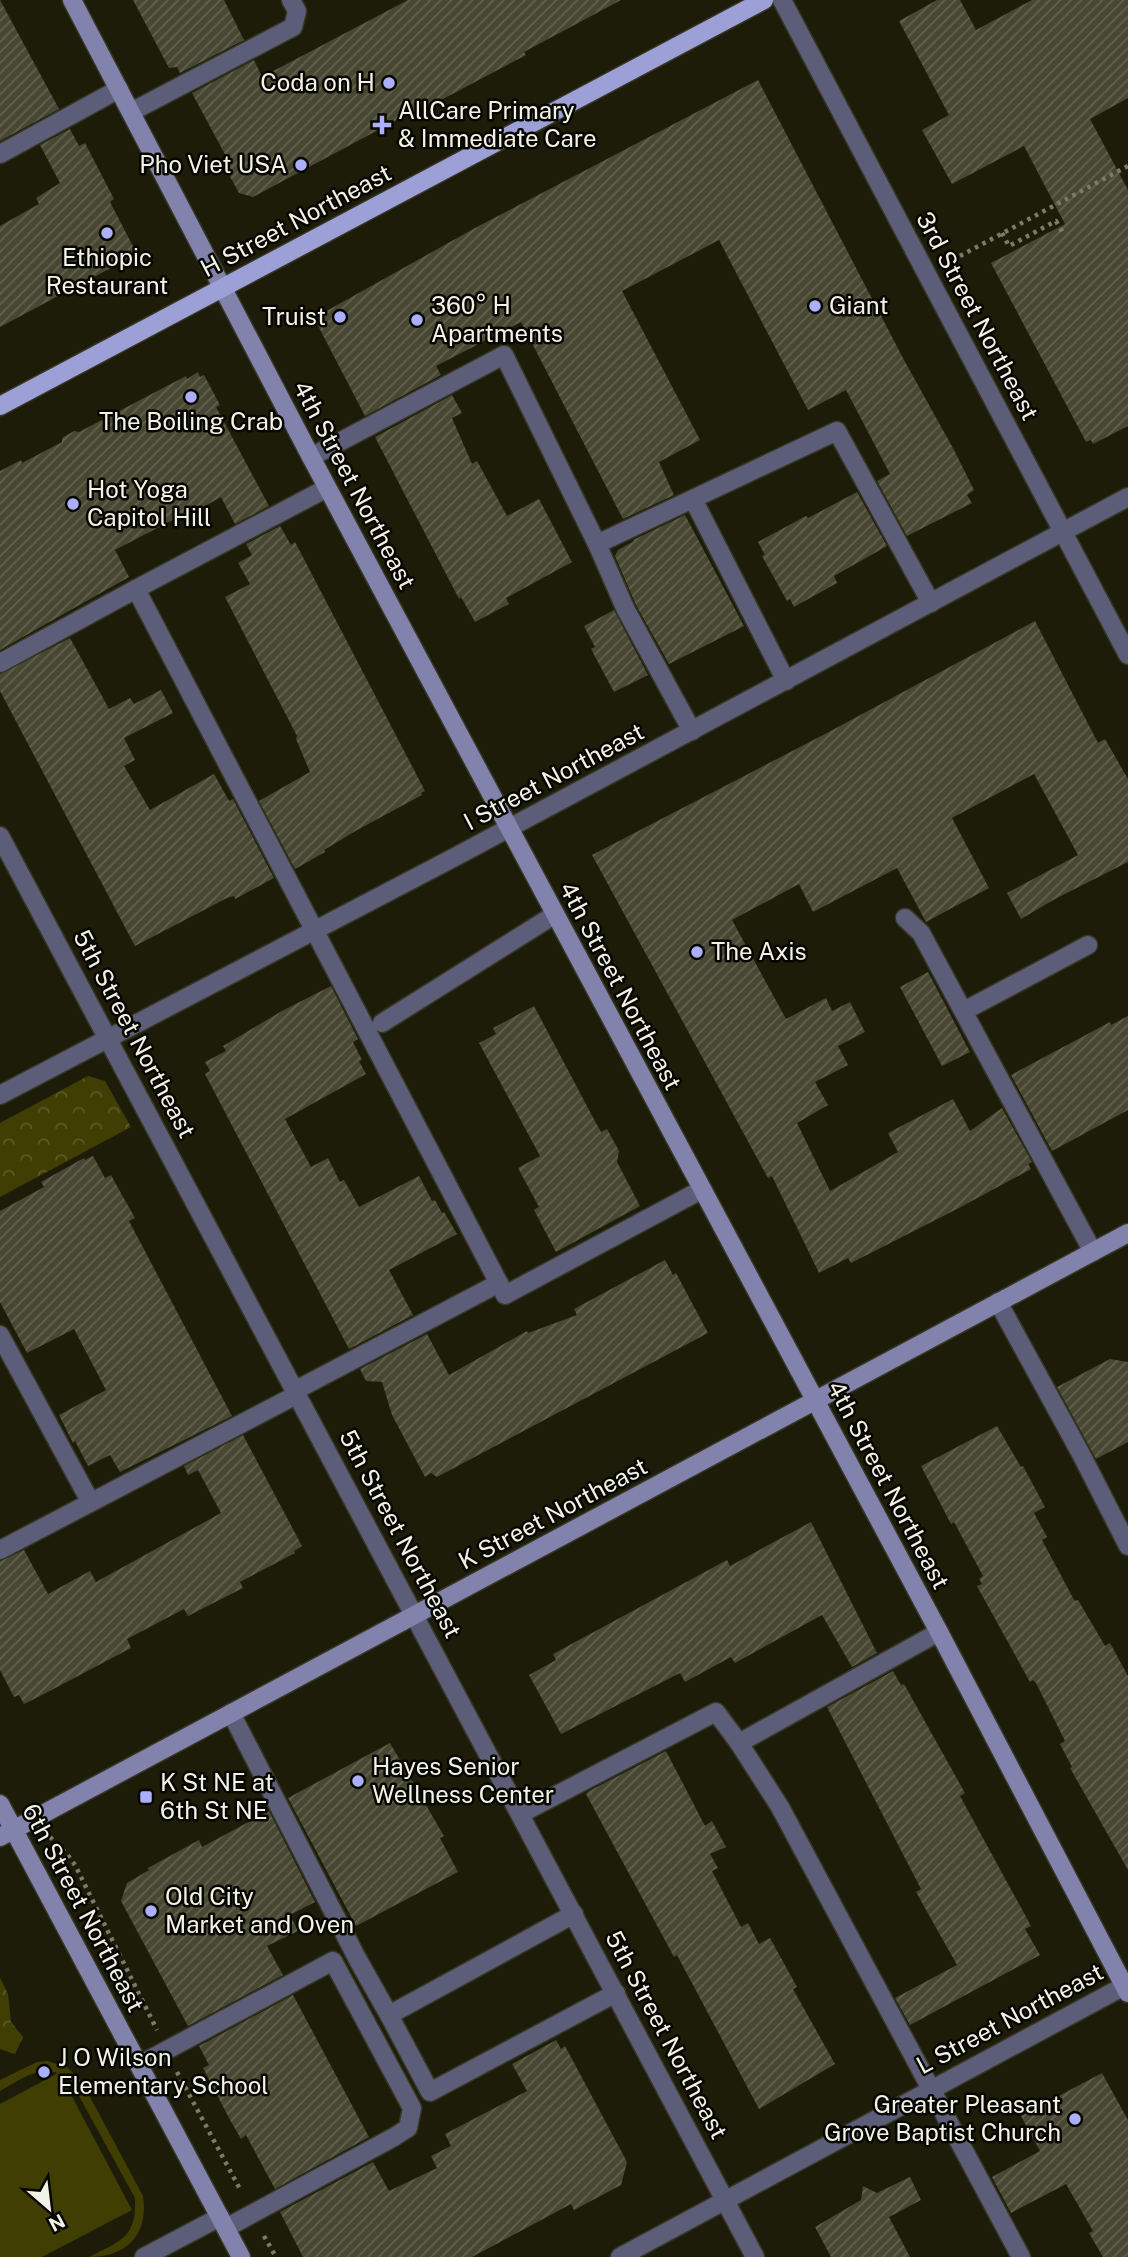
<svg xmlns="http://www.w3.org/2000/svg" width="1128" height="2257" font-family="'Public Sans',sans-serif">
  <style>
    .grass { fill: #403e03 }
    .forest { fill: url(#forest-crowns) }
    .building { fill: url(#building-hatch) }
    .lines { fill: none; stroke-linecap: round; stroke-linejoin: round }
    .lane-casing { stroke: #373624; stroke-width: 21 }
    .street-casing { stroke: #373624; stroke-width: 21 }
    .secondary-casing { stroke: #373624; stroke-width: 21 }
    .primary-casing { stroke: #373624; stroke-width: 21 }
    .path { stroke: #7c7b6b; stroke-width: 4.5; stroke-dasharray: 3.5 5; stroke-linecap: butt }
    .lane { stroke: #5c5d78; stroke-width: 18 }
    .street { stroke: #5c5d78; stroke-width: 18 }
    .secondary { stroke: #8183ad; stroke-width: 18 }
    .primary { stroke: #9da0d7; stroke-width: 18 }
    .poi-dot { fill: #acaffb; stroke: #070702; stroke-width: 2.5 }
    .labels { text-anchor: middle; stroke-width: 5; stroke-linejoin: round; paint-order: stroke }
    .poi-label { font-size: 24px; fill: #f2f2e6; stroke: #070702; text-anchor: start }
    .street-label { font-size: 24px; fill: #f2f2e6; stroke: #070702 }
  </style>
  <defs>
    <pattern id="forest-crowns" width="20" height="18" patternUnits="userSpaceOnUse" patternTransform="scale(1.75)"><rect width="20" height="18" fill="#403e03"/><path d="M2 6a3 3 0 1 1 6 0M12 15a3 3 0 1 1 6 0" fill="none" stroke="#5c5a28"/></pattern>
    <pattern id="building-hatch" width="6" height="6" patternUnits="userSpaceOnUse" patternTransform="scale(1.75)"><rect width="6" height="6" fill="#474732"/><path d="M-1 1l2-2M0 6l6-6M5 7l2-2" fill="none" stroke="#626250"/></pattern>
  </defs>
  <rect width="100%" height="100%" fill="#1d1c09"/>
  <path class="grass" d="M47,2061l20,6 15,15 61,114c6,39 -17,61 -54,61 31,-16 48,-19 46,-59l-61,-111 -5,-8 -9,-5 72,136 -90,47h-42v-153l58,-31c-21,-7 -40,8 -58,18v-11l37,-18z"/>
  <g class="forest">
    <polygon points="88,1076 105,1081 131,1127 0,1197 0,1123"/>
    <polygon points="0,1978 8,1994 11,2022 23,2037 15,2054 0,2049"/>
  </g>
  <g class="building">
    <polygon points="0,0 59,109 0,141"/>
    <polygon points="133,0 224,0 244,40 180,73 177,67 169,68"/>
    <polygon points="408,0 621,0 524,52 526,55 424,109 423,106 253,197 239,193 222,162 228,160 192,93 254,60 262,77"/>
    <polygon points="937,0 960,0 976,30 1032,0 1128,0 1128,98 1090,119 1128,190 1128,426 1093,444 1091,440 1086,442 991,263 1065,224 1024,146 952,184 922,130 949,115 899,21"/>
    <polygon points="758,80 904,360 954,450 974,490 967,495 972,503 907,536 877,481 890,474 846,390 808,410 719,240 622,291 700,440 659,462 674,495 623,519 521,322 436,366 441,375 365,416 314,318 475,228"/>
    <polygon points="70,129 79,146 85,143 114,199 110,202 137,254 0,327 0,226 39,204 36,198 60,183 40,145"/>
    <polygon points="198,372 200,377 204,375 220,405 216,407 269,506 235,524 221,497 189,515 188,512 115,550 129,577 0,650 0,471 21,460 22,463 62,442 62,438 74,431 79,432 186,376 187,379"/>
    <polygon points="452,395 462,413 452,418 472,464 477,461 507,516 539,499 572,562 506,598 509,604 475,622 461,597 459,599 375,437"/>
    <polygon points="857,492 887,546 834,576 837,583 794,607 790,599 787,601 762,556 765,555 758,542 806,516 808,518"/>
    <polygon points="685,515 744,626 669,664 636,605 615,556 618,550 634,541 633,540"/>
    <polygon points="280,526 291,545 295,542 425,791 421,793 422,795 359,829 324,850 325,852 295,869 259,801 310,772 296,739 297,736 225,597 250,584 238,563 252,555 246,544"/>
    <polygon points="614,610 648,675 614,692 591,649 595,647 584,626"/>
    <polygon points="1035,621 1098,743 1105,739 1128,779 1128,862 1055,899 1021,919 1007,893 1078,855 1034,774 952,818 989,888 926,922 897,868 813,912 799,884 732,920 786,1019 826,998 832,1011 850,1002 865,1032 838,1046 848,1065 815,1082 828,1105 797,1123 830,1191 898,1152 888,1133 953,1099 970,1131 1002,1108 1032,1162 1028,1164 1031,1169 959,1208 851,1263 848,1258 819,1273 772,1176 768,1178 592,855 825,734"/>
    <polygon points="70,638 109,709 130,698 134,704 161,690 173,713 124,738 135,760 124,766 150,810 214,774 229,801 233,799 274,878 235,899 234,896 227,898 135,946 0,691 0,674"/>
    <polygon points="928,972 970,1052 942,1066 900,987"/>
    <polygon points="331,986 358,1039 353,1042 362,1060 359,1061 366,1074 285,1119 311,1167 328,1158 340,1182 344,1180 359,1207 419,1176 432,1201 435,1200 442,1213 444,1212 457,1234 389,1270 413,1315 349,1349 205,1074 210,1071 205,1062 226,1051 223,1046 282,1011"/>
    <polygon points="534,1006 597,1125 601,1132 607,1129 619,1151 617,1162 640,1206 556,1252 534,1210 539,1207 518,1168 540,1156 479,1043 496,1034 493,1028"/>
    <polygon points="1128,1016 1128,1110 1052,1151 1011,1075 1110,1022 1111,1025"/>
    <polygon points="93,1156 105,1178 111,1175 122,1195 135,1218 129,1221 232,1416 120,1472 110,1455 88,1466 75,1441 73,1443 59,1415 106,1390 74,1329 27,1353 0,1302 0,1211 44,1187 41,1182 84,1158 85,1160"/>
    <polygon points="665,1260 673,1275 676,1273 708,1333 437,1477 431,1473 425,1477 392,1415 382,1382 366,1381 360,1369 427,1334 449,1375 527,1331 528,1333 577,1315 574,1309"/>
    <polygon points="1110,1359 1128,1362 1128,1442 1096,1459 1057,1387"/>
    <polygon points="997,1426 1021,1467 1023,1466 1045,1507 1034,1513 1047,1537 1042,1540 1073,1598 1075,1601 1078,1600 1105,1646 1110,1643 1128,1676 1128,1870 1070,1768 1072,1767 1060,1744 1065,1741 1036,1683 1033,1680 1030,1682 978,1588 977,1586 982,1584 979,1579 983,1576 954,1522 951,1524 921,1466"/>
    <polygon points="243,1435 302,1546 294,1551 295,1553 240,1582 243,1588 188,1616 184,1609 127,1639 131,1648 44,1694 24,1704 19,1695 14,1697 0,1670 0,1561 24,1550 48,1594 90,1571 96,1582 221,1513 198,1470 188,1475 184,1466"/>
    <polygon points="811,1522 877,1653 852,1667 822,1615 735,1663 731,1657 685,1682 680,1673 561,1734 529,1675 556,1660 553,1654 727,1560 730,1566"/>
    <polygon points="893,1671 901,1685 904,1684 965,1793 960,1796 1031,1926 1025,1929 1040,1955 910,2025 895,1998 957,1965 916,1892 921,1889 827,1707"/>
    <polygon points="390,1743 444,1836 440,1838 458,1872 356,1926 288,1798"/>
    <polygon points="666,1751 705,1826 712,1821 726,1847 710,1854 718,1868 712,1871 741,1927 748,1923 759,1944 770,1938 797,1987 793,1989 835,2064 759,2109 677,1955 674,1957 586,1794 589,1791"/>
    <polygon points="269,1811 315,1902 290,1915 298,1931 267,1946 283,1975 188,2026 121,1901 127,1883 149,1870 148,1868 199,1840 202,1847"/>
    <polygon points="293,1995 369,2137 275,2189 246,2135 241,2139 229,2118 203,2068 209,2065 199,2046"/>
    <polygon points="556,2040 561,2049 565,2046 627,2162 621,2185 574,2210 571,2204 472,2257 303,2257 280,2212 373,2162 389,2191 437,2168 431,2156 451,2146 445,2134 527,2091 512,2064"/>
    <polygon points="1102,2073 1128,2120 1128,2257 1103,2257 1089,2233 1093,2231 1066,2184 1011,2213 992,2177 1040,2151 1021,2116"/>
    <polygon points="910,2177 921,2200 889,2217 910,2257 831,2257 815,2227 861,2200 863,2186 877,2193"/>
  </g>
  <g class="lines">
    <g class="lane-casing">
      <g id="lane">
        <polyline points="131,112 293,27 297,11 291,0"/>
        <polyline points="0,154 119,89"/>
        <polyline points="311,457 504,355 597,544 837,431 931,603"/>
        <polyline points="327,488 136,589 505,1295 701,1190"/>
        <polyline points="693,499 786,681"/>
        <polyline points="597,544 626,610 692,731"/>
        <polyline points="0,663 136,589"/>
        <polyline points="905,918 921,933 1093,1252"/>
        <polyline points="964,1011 1088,945"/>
        <polyline points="382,1023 554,915"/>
        <polyline points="998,1302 1081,1454 1128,1546"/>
        <polyline points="0,1335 90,1501"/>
        <polyline points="296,1390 499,1283"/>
        <polyline points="0,1550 298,1394"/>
        <polyline points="231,1713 358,1960 389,2015"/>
        <polyline points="739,1743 780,1807 1021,2257"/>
        <polyline points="520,1814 716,1712 739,1743 939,1632"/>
        <polyline points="574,1914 389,2015 430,2092 616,1993"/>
        <polyline points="139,2065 333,1961 412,2108 408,2128 394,2137 226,2228"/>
        <polyline points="144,2257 220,2217"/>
      </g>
    </g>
    <g class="street-casing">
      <g id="street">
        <polyline points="782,0 1128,655"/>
        <polyline points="0,836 755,2257"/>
        <polyline points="0,1095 453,858 1128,497"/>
        <polyline points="620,2257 1128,1984"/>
      </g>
    </g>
    <g class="secondary-casing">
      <g id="secondary">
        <polyline points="72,0 311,457 939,1632 1128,1993"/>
        <polyline points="0,1804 241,2257"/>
        <polyline points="0,1837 1128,1233"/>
      </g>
    </g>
    <g class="primary-casing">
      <polyline id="primary" points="0,406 764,0"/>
    </g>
    <g class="path">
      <polyline points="1002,233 1009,246 1056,221 1063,233"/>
      <polyline points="960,256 1128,166"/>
      <polyline points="50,1837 67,1854 75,1865 157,2030"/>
      <polyline points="177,2072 241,2191"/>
      <polyline points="264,2236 276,2257"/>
    </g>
    <use href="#lane" class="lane"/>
    <use href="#street" class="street"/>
    <use href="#secondary" class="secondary"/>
    <use href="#primary" class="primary"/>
  </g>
  <g class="poi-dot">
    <circle cx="389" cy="83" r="7"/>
    <path d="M378.5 114.5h7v7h7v7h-7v7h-7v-7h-7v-7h7z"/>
    <circle cx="301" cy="165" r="7"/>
    <circle cx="107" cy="233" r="7"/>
    <circle cx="815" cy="306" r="7"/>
    <circle cx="340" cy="317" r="7"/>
    <circle cx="417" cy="320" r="7"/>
    <circle cx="191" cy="397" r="7"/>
    <circle cx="73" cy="504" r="7"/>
    <circle cx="697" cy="952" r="7"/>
    <circle cx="358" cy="1781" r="7"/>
    <rect x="139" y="1790" width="14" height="14" rx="3.5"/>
    <circle cx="151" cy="1911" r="7"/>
    <circle cx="44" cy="2072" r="7"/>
    <circle cx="1075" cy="2119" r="7"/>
  </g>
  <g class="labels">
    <g class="poi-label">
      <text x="375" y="91" text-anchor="end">Coda on H</text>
      <text x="398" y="119">AllCare Primary<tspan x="398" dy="28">&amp; Immediate Care</tspan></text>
      <text x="287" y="173" text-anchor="end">Pho Viet USA</text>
      <text x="107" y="266" text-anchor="middle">Ethiopic<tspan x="107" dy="28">Restaurant</tspan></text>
      <text x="431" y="314">360° H<tspan x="431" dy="28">Apartments</tspan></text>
      <text x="829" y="314">Giant</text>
      <text x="326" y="325" text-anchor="end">Truist</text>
      <text x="191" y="430" text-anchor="middle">The Boiling Crab</text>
      <text x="87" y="498">Hot Yoga<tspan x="87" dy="28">Capitol Hill</tspan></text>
      <text x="711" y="960">The Axis</text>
      <text x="372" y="1775">Hayes Senior<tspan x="372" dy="28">Wellness Center</tspan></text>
      <text x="160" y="1791">K St NE at<tspan x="160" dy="28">6th St NE</tspan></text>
      <text x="165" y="1905">Old City<tspan x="165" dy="28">Market and Oven</tspan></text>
      <text x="58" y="2066">J O Wilson<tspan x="58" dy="28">Elementary School</tspan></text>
      <text x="1061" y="2113" text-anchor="end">Greater Pleasant<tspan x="1061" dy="28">Grove Baptist Church</tspan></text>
    </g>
    <g class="street-label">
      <text transform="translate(296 221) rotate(-28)" y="8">H Street Northeast</text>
      <text transform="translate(977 316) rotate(62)" y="8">3rd Street Northeast</text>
      <text transform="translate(354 485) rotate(62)" y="8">4th Street Northeast</text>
      <text transform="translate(554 777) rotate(-28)" y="8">I Street Northeast</text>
      <text transform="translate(620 986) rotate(62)" y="8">4th Street Northeast</text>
      <text transform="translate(134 1034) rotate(62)" y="8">5th Street Northeast</text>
      <text transform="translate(888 1485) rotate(62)" y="8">4th Street Northeast</text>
      <text transform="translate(553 1514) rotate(-28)" y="8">K Street Northeast</text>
      <text transform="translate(400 1534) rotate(62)" y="8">5th Street Northeast</text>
      <text transform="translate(83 1908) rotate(62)" y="8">6th Street Northeast</text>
      <text transform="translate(1010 2019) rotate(-28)" y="8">L Street Northeast</text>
      <text transform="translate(666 2035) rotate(62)" y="8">5th Street Northeast</text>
    </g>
  </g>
  <g transform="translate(49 2208) rotate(152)" stroke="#070702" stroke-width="5" paint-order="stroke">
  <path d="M0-5L12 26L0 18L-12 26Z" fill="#f2f2e6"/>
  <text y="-10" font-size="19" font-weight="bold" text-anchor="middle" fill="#f2f2e6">N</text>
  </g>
</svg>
